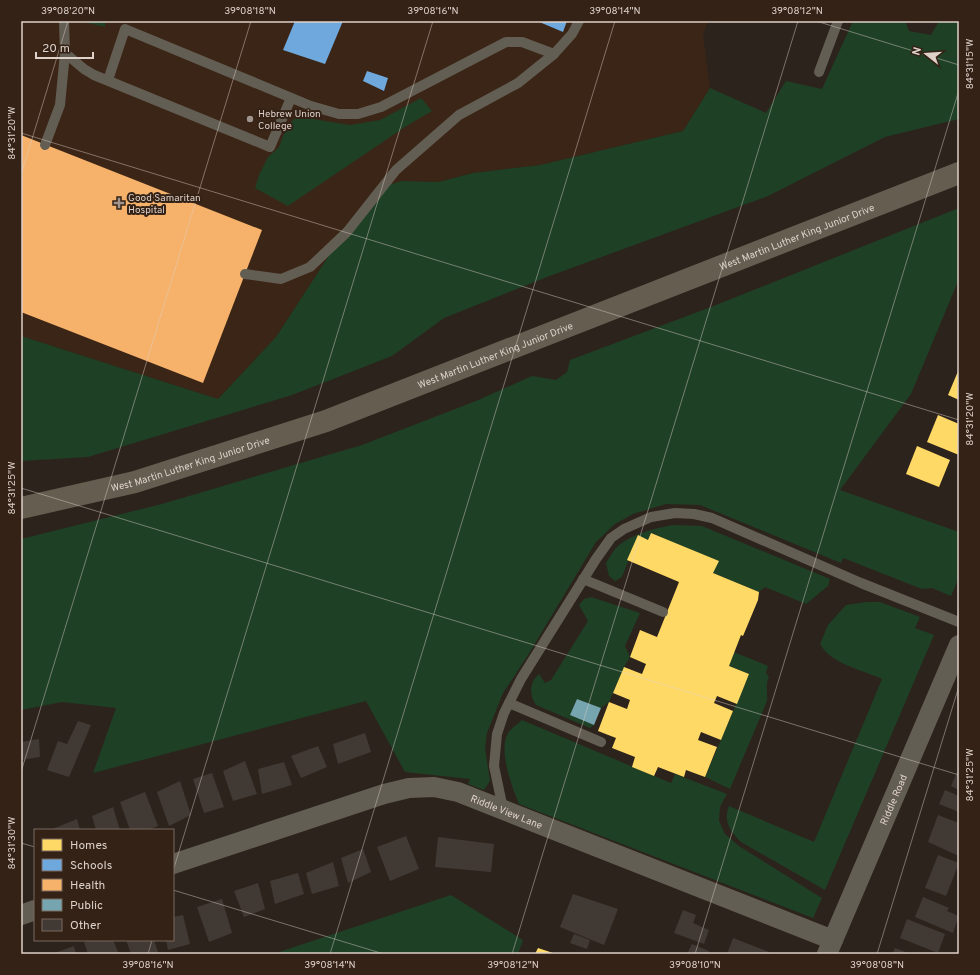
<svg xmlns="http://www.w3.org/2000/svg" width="980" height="975" font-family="Overpass,sans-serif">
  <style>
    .built { fill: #3b2516 }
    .green { fill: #1e4025 }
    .homes { fill: #ffd966 }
    .schools { fill: #6fa8dc }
    .health { fill: #f6b26b }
    .public { fill: #76a5af }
    .building { fill: #413933 }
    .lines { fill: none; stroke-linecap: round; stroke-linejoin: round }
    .lane { stroke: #635e53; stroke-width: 10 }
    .street { stroke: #635e53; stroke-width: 20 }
    .primary { stroke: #655e50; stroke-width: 22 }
    .ticks { fill: none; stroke: #ded1c9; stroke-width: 1; stroke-opacity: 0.45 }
    .poi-dot { fill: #a0948d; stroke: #342216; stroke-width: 1.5 }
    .labels { text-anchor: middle; stroke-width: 4; stroke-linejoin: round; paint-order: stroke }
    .poi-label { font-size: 10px; fill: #ded1c9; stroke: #342216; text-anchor: start }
    .street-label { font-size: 10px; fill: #ded1c9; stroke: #342216 }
    .neatline { fill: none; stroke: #ded1c9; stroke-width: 1.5 }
    .ticks-label { font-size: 10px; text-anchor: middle; fill: #ded1c9 }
  </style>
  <rect width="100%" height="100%" fill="#2d231d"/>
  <polygon class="built" points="21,21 708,21 703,35 710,88 683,131 540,165 473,173 438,182 401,181 361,221 328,257 276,337 218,399 21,336"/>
  <g class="green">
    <polygon points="79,21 105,21 105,27"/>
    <polygon points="853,21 905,21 909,31 931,35 939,21 959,21 959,119 885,137 768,196 547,277 444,318 392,356 292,395 88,457 21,461 21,336 218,399 276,337 328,257 361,221 389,185 401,181 438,182 473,173 540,165 683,131 710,88 766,113 786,81 822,89"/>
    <polygon points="421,98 432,111 405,127 288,206 255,188 259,175 268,157 279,147 286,128 294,119 307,118 350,125 380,120"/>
    <polygon points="959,208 959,279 911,394 840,490 959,532 959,577 951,596 932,588 922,589 843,558 841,563 700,505 666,504 633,514 615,524 596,542 528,655 503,693 487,733 485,748 490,781 484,790 468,784 470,779 405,772 366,701 93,773 116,708 62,702 21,710 21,539 162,504 362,445 476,401 532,376 556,380 567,372 570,360 711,307"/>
    <path d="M673,525l29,1 128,53 -2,7 -22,18 -41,-17 -6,5 -46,-19 5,-12 -67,-28 -3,7 -10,-4 -16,41 -7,4 -6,-5 -3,-13c3,-5 6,-10 9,-14 13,-14 40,-21 58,-24z"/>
    <path d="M591,597l49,16 -15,33 5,11 -6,10 -15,35 -8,6 -24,-9 -6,16 23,10 -4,3 -54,-23c-7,-10 -7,-23 3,-31l6,9 6,-3 37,-59 -9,-16 5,-6z"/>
    <path d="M866,602h14l40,15 -5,11 19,7 -109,255 -84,-48c-11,-11 -18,-20 -12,-36l85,36 68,-163c-19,-9 -51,-15 -62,-35l8,-19 18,-20z"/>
    <path d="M734,652l34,14 -2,7 3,4c-4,8 -1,15 -2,24l-37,88 -25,-12 44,-103 -20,-8z"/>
    <path d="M522,720l149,63 4,-9 52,20 -7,13 -1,14 6,13 14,12 83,52 -9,20 -294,-114c-7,-17 -21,-54 -11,-71 3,-5 10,-9 14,-13z"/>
    <polygon points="451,895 523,940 518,954 273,954"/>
  </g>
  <g class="homes">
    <polygon points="959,369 959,400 948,395"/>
    <polygon points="938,415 959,424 959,455 927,442"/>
    <polygon points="917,446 950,460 939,487 906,474"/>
    <polygon points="651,533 719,561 713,573 759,592 758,600 743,636 741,635 729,666 749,674 737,704 717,696 714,703 733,711 721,740 701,732 698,740 717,747 705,777 686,770 684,777 658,767 654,776 632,767 635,757 612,748 616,738 598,731 609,702 627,709 630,700 613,693 624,667 642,674 646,664 630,657 640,630 657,637 679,582 627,560 638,535 648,540"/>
    <polygon points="538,948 556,954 535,954"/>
  </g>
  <g class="schools">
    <polygon points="295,21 343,21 325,64 283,50"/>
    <polygon points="537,21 567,21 563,32"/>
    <polygon points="367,71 388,78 384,91 363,81"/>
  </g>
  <polygon class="health" points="21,135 262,230 203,383 21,312"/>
  <polygon class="public" points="577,699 601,708 594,725 570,715"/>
  <g class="building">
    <polygon points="78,721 91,725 69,777 47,770 58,741 67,744"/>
    <polygon points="365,733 371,752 338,764 333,744"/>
    <polygon points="39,739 40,757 21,760 21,742"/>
    <polygon points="318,746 327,767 301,778 291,756"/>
    <polygon points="245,761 257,794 233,801 223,771"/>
    <polygon points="284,762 292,785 262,794 258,769"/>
    <polygon points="957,772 959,773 959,790 951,786"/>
    <polygon points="212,773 224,807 204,813 193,779"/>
    <polygon points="180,781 191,815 169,826 157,792"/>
    <polygon points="945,790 959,796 959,812 939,804"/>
    <polygon points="145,792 158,826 148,830 130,830 120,802"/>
    <polygon points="113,807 120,830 96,830 92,816"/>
    <polygon points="938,815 959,823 959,856 928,842"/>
    <polygon points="77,819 80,830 50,830"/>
    <polygon points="406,836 419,869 390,881 377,847"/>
    <polygon points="438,837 494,844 491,872 435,867"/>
    <polygon points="363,849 371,872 348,883 341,858"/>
    <polygon points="938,855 959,863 946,896 925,888"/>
    <polygon points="333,862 339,886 312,894 306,873"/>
    <polygon points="298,873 304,894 275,904 270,881"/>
    <polygon points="258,883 265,909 244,917 234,891"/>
    <polygon points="573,894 618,909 604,945 560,927"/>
    <polygon points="923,897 949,908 947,911 959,916 953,933 915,917"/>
    <polygon points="222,899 232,933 209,942 197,907"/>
    <polygon points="683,910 696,915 693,923 709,930 704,944 674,933"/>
    <polygon points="183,915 190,944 168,950 166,940 173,940 173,917"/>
    <polygon points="907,919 945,934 938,953 900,938"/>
    <polygon points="574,934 590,940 587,949 570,943"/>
    <polygon points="733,938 774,954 727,954"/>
    <polygon points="91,940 113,940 119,954 88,954 84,942"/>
    <polygon points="126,940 154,940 158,952 153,954 131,954"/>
    <polygon points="692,944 709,951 708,954 687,954"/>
    <polygon points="74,946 76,954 52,954"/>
    <polygon points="895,948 911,954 892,954"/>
  </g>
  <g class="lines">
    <g class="lane">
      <polyline points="64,21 65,53 84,69 94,75 270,147 291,98"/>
      <polyline points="819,72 838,21"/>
      <polyline points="108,80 125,29 311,106 339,114 358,114 381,107 506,42 522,42 554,54"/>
      <polyline points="45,145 60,105 65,53"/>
      <polyline points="245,274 281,279 310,267 347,232 396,170 459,115 518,83 554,54 572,34 579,21"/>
      <polyline points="583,579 663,612"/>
      <polyline points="509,703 601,742"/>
      <polyline points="503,809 494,766 497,734 504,713 521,679 596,559 611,538 624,529 651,517 675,513 694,514 712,518 861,583 959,622"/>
    </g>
    <g class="street">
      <path id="s1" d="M173,864l211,-70 25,-6 25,-1 24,5 375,148"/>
      <polyline points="21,915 35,910"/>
      <path id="s2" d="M827,954l132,-309"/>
    </g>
    <path class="primary" id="s3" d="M21,508l114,-26 191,-61 633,-248"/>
  </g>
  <path class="ticks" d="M816,21l143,44M21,133l938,287M21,175l47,-154M21,488l938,287M21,772l230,-751M21,843l14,4M173,871l260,-850M173,890l211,64M148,954l4,-14M330,954l285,-933M512,954l286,-933M695,954l264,-864M877,954l82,-268"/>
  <g class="poi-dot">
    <circle cx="250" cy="119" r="4"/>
    <path d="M117 197h4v4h4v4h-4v4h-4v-4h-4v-4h4z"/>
  </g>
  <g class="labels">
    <g class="poi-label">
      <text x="258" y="117">Hebrew Union<tspan x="258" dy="12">College</tspan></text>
      <text x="128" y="201">Good Samaritan<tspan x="128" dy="12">Hospital</tspan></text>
    </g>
    <g class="street-label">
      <text dy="4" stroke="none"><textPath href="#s3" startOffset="823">West Martin Luther King Junior Drive</textPath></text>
      <text dy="4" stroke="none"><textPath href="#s3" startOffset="499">West Martin Luther King Junior Drive</textPath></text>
      <text dy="4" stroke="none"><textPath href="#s3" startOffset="175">West Martin Luther King Junior Drive</textPath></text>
      <text dy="4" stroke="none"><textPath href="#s2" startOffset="168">Riddle Road</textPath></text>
      <text dy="4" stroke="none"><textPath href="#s1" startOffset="350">Riddle View Lane</textPath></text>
    </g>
  </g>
  <rect width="980" height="975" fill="none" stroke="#342216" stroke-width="44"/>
  <rect x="34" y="829" width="140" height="112" fill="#342216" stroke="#78685e"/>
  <rect x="42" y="839" width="20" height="12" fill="#ffd966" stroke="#78685e"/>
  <text x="70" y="849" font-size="12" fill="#ded1c9">Homes</text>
  <rect x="42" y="859" width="20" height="12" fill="#6fa8dc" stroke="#78685e"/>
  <text x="70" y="869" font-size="12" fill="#ded1c9">Schools</text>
  <rect x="42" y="879" width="20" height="12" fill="#f6b26b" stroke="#78685e"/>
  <text x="70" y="889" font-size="12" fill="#ded1c9">Health</text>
  <rect x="42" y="899" width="20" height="12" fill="#76a5af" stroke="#78685e"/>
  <text x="70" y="909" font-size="12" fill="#ded1c9">Public</text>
  <rect x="42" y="919" width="20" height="12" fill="#413933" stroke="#78685e"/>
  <text x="70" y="929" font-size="12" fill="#ded1c9">Other</text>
  <g transform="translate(926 54) rotate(287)" stroke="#342216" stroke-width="3" paint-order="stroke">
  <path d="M0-3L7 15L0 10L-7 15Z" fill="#ded1c9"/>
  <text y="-6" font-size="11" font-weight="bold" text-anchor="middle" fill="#ded1c9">N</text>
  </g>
  <path d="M36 52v6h57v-6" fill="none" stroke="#ded1c9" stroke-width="2"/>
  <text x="42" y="52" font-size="12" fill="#ded1c9" stroke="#342216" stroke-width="3" paint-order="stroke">20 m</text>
  <rect x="22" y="22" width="936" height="931" class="neatline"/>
  <g class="ticks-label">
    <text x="68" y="14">39°08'20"N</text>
    <text x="250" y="14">39°08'18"N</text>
    <text x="433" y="14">39°08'16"N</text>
    <text x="615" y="14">39°08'14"N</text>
    <text x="797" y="14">39°08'12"N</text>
    <text transform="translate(969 64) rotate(-90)" y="4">84°31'15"W</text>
    <text transform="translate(11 133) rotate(-90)" y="4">84°31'20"W</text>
    <text transform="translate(969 419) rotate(-90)" y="4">84°31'20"W</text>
    <text transform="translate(11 488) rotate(-90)" y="4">84°31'25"W</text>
    <text transform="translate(969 775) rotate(-90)" y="4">84°31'25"W</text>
    <text transform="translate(11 843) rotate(-90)" y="4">84°31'30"W</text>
    <text x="148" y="968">39°08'16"N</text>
    <text x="330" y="968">39°08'14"N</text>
    <text x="513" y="968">39°08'12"N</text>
    <text x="695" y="968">39°08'10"N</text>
    <text x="877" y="968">39°08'08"N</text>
  </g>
</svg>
